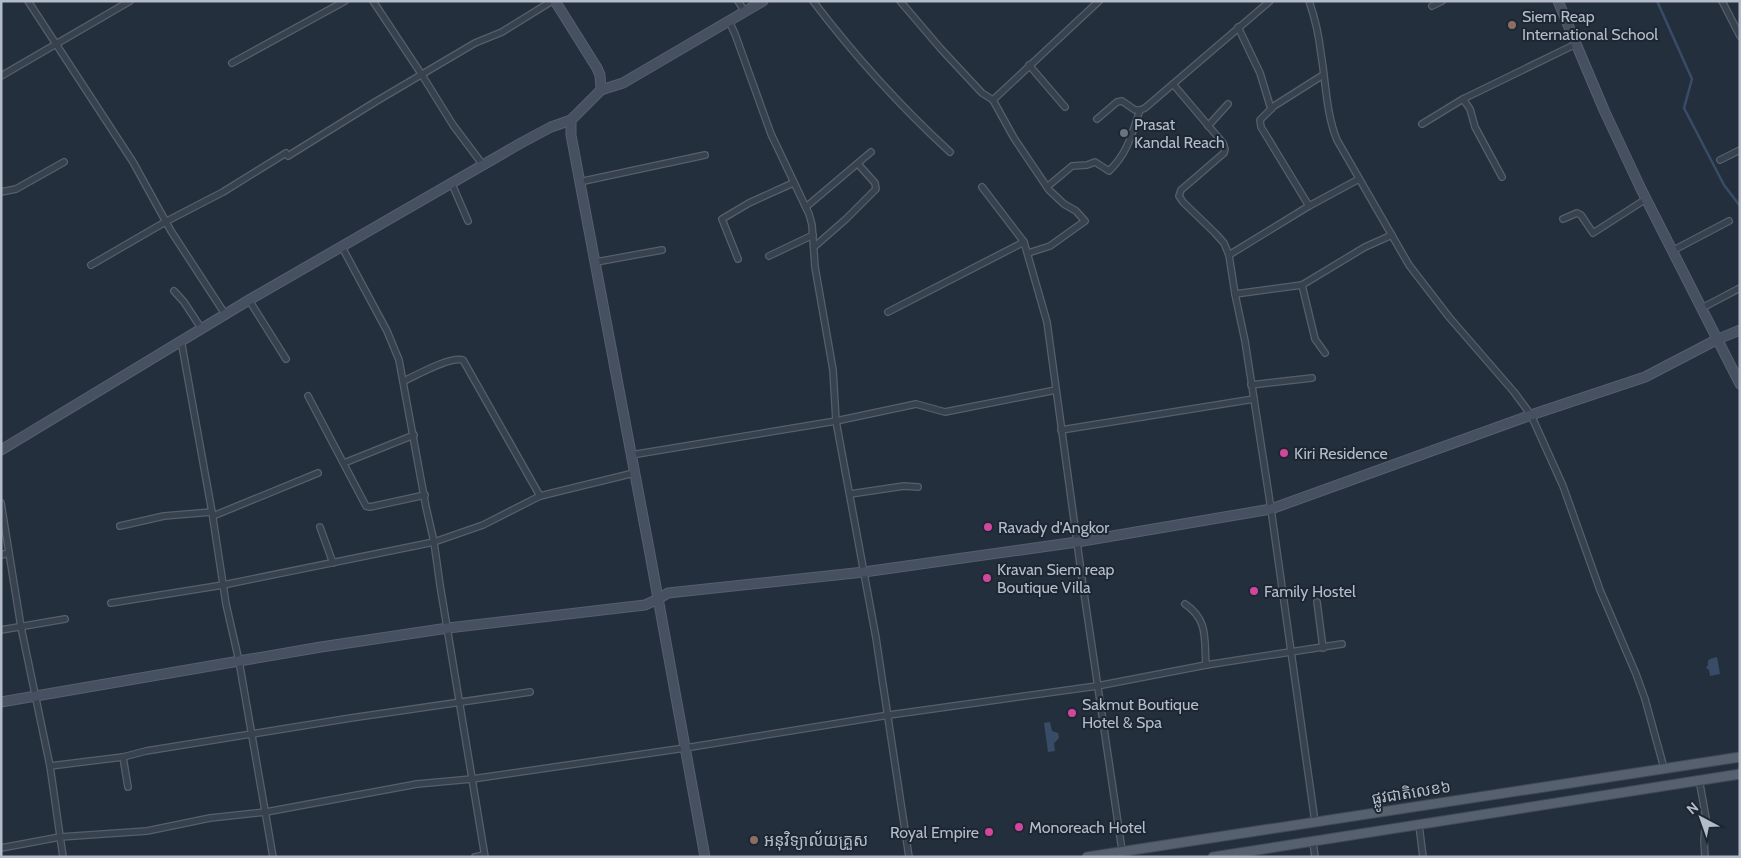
<svg xmlns="http://www.w3.org/2000/svg" width="1741" height="858" font-family="Cabin,'Noto Sans Khmer',sans-serif">
  <style>
    .water { fill: #394c67 }
    .lines { fill: none; stroke-linecap: round; stroke-linejoin: round }
    .stream { stroke: #394c67; stroke-width: 2.5 }
    .street-casing { stroke: #565f6c; stroke-width: 8 }
    .secondary-casing { stroke: #565f6c; stroke-width: 11 }
    .primary-casing { stroke: #414a57; stroke-width: 11 }
    .street { stroke: #38414e; stroke-width: 5.5 }
    .secondary { stroke: #465061; stroke-width: 9 }
    .primary { stroke: #56606e; stroke-width: 9 }
    .education-dot { fill: #8d6e63; stroke: #1d2633; stroke-width: 2 }
    .worship-dot { fill: #6b7280; stroke: #1d2633; stroke-width: 2 }
    .hotel-dot { fill: #d1479c; stroke: #1d2633; stroke-width: 2 }
    .labels { text-anchor: middle; stroke-width: 4; stroke-linejoin: round; paint-order: stroke }
    .poi-label { font-size: 16px; fill: #b4bcc9; stroke: #1d2633; text-anchor: start }
    .street-label { font-size: 16px; fill: #b4bcc9; stroke: #1d2633 }
  </style>
  <rect width="100%" height="100%" fill="#242f3e"/>
  <g class="water">
    <polygon points="1717,657 1720,674 1710,676 1709,670 1706,668 1708,665 1708,661 1710,659"/>
    <polygon points="1050,722 1052,731 1058,733 1059,738 1054,743 1055,751 1048,752 1044,723"/>
  </g>
  <g class="lines">
    <polyline class="stream" points="1657,1 1692,79 1684,108 1724,185 1740,206"/>
    <g class="street-casing">
      <g id="street">
        <polyline points="28,1 133,162 171,231 225,314"/>
        <polyline points="373,1 422,75 453,125 483,165"/>
        <polyline points="738,1 745,12"/>
        <path d="M813,1c41,54 87,105 137,151"/>
        <polyline points="900,1 941,49 982,93 993,100 1014,138 1049,190 1064,204 1076,211 1085,221 1050,246 1028,253"/>
        <path d="M1309,1c6,17 10,35 12,53 5,29 5,59 16,86l72,125 40,52 65,75 17,23 32,71 37,104 36,84 9,25 19,69"/>
        <polyline points="1722,1 1740,36"/>
        <polyline points="1432,6 1442,1"/>
        <polyline points="729,21 735,34 771,134 809,214 812,225 815,267 833,370 836,421 876,638 909,857"/>
        <polyline points="1238,27 1260,73 1271,109"/>
        <polyline points="232,63 345,1"/>
        <polyline points="1029,65 1065,107"/>
        <polyline points="1,76 130,1"/>
        <polyline points="1173,84 1223,143 1225,149 1224,153 1181,190 1179,196 1183,202 1215,233 1224,243 1229,255 1235,294 1245,341 1271,509 1315,822"/>
        <polyline points="1463,99 1470,109 1475,127 1502,177"/>
        <polyline points="993,100 1099,1"/>
        <polyline points="1097,119 1117,102 1122,101 1135,110 1140,110"/>
        <polyline points="1422,124 1463,99 1576,44"/>
        <polyline points="1208,126 1228,104"/>
        <polyline points="288,156 375,102 475,43 502,32 552,1"/>
        <polyline points="1720,160 1740,150"/>
        <polyline points="579,182 705,155"/>
        <polyline points="452,184 468,221"/>
        <polyline points="982,187 1024,242 1047,322 1083,586 1123,857"/>
        <path d="M1047,187l25,-21 15,-1 8,-3 14,9c19,-18 23,-38 31,-61l5,-2 125,-107"/>
        <polyline points="1,192 16,189 64,162"/>
        <polyline points="1309,206 1261,127 1260,120 1274,106 1323,75"/>
        <polyline points="806,207 871,152"/>
        <polyline points="1563,219 1577,213 1581,215 1593,233 1646,199"/>
        <polyline points="342,247 387,331 399,360 426,507 434,542 440,585 485,857"/>
        <polyline points="814,247 846,219 876,189 875,183 858,164"/>
        <polyline points="1672,251 1729,221"/>
        <polyline points="1229,255 1309,206 1359,179"/>
        <polyline points="769,256 813,235"/>
        <polyline points="738,259 722,219 749,203 793,183"/>
        <polyline points="596,262 662,250"/>
        <polyline points="91,265 167,221 223,192 286,153"/>
        <polyline points="1302,285 1315,339 1325,353"/>
        <polyline points="174,291 184,302 201,328"/>
        <polyline points="1235,294 1302,285 1365,247 1392,235"/>
        <polyline points="249,300 286,359"/>
        <polyline points="1702,308 1740,288"/>
        <polyline points="888,312 1024,242"/>
        <polyline points="181,340 212,512 226,604 239,661 273,857"/>
        <path d="M404,381c13,-6 46,-25 59,-21l77,136"/>
        <polyline points="1251,385 1312,378"/>
        <polyline points="308,396 366,506 370,507 425,495"/>
        <polyline points="1061,430 1254,399"/>
        <polyline points="631,455 836,421 916,404 945,412 1056,390"/>
        <polyline points="344,463 414,435"/>
        <polyline points="850,494 904,486 918,487"/>
        <polyline points="1,503 21,627 50,766 63,857"/>
        <polyline points="213,516 318,473"/>
        <polyline points="120,526 164,516 212,512"/>
        <polyline points="320,527 333,563"/>
        <polyline points="1,555 9,553"/>
        <polyline points="1317,602 1323,648"/>
        <polyline points="111,603 223,585 434,542 483,525 540,496 634,473"/>
        <path d="M1185,604c24,16 19,36 21,61"/>
        <polyline points="1,630 65,619"/>
        <polyline points="123,757 128,787"/>
        <polyline points="50,766 123,757 146,751 351,718 530,692"/>
        <polyline points="1699,779 1706,818 1704,840 1705,857"/>
        <polyline points="1419,825 1423,857"/>
        <polyline points="1313,841 1315,857"/>
        <polyline points="1,848 60,837 147,831 210,818 266,812 417,784 472,779 685,748 889,715 1097,686 1206,665 1342,644"/>
        <polyline points="475,857 484,855"/>
      </g>
    </g>
    <g class="secondary-casing">
      <g id="secondary">
        <polyline points="555,1 597,68 600,75 601,90 571,120 571,135 650,554 705,857"/>
        <polyline points="1558,1 1604,110 1641,189 1740,384"/>
        <polyline points="601,90 623,83 763,1"/>
        <polyline points="1,450 249,300 521,143 551,127 571,120"/>
        <polyline points="1,702 321,647 448,628 645,605 658,599 668,593 864,572 1077,542 1271,509 1531,415 1645,377 1718,339 1740,330"/>
      </g>
    </g>
    <g class="primary-casing">
      <g id="primary">
        <polyline points="1087,857 1740,757"/>
        <polyline points="1213,857 1740,774"/>
      </g>
    </g>
    <use href="#street" class="street"/>
    <use href="#secondary" class="secondary"/>
    <use href="#primary" class="primary"/>
  </g>
  <g class="education-dot">
    <circle cx="1512" cy="25" r="5"/>
    <circle cx="754" cy="840" r="5"/>
  </g>
  <circle class="worship-dot" cx="1124" cy="133" r="5"/>
  <g class="hotel-dot">
    <circle cx="1284" cy="453" r="5"/>
    <circle cx="988" cy="527" r="5"/>
    <circle cx="987" cy="578" r="5"/>
    <circle cx="1254" cy="591" r="5"/>
    <circle cx="1072" cy="713" r="5"/>
    <circle cx="1019" cy="827" r="5"/>
    <circle cx="989" cy="832" r="5"/>
  </g>
  <g class="labels">
    <g class="poi-label">
      <text x="1522" y="22">Siem Reap<tspan x="1522" dy="18">International School</tspan></text>
      <text x="1134" y="130">Prasat<tspan x="1134" dy="18">Kandal Reach</tspan></text>
      <text x="1294" y="459">Kiri Residence</text>
      <text x="998" y="533">Ravady d'Angkor</text>
      <text x="997" y="575">Kravan Siem reap<tspan x="997" dy="18">Boutique Villa</tspan></text>
      <text x="1264" y="597">Family Hostel</text>
      <text x="1082" y="710">Sakmut Boutique<tspan x="1082" dy="18">Hotel &amp; Spa</tspan></text>
      <text x="1029" y="833">Monoreach Hotel</text>
      <text x="979" y="838" text-anchor="end">Royal Empire</text>
      <text x="764" y="846">អនុវិទ្យាល័យគ្រួស</text>
    </g>
    <g class="street-label">
      <text transform="translate(1411 792) rotate(-9)" y="6">ផ្លូវជាតិលេខ៦</text>
    </g>
  </g>
  <rect width="1741" height="858" fill="none" stroke="#b4bcc9" stroke-width="5"/>
  <g transform="translate(1701 818) rotate(319)" stroke="#1d2633" stroke-width="4" paint-order="stroke">
  <path d="M0-4L9 19L0 12L-9 19Z" fill="#b4bcc9"/>
  <text y="-8" font-size="14" font-weight="bold" text-anchor="middle" fill="#b4bcc9">N</text>
  </g>
</svg>
